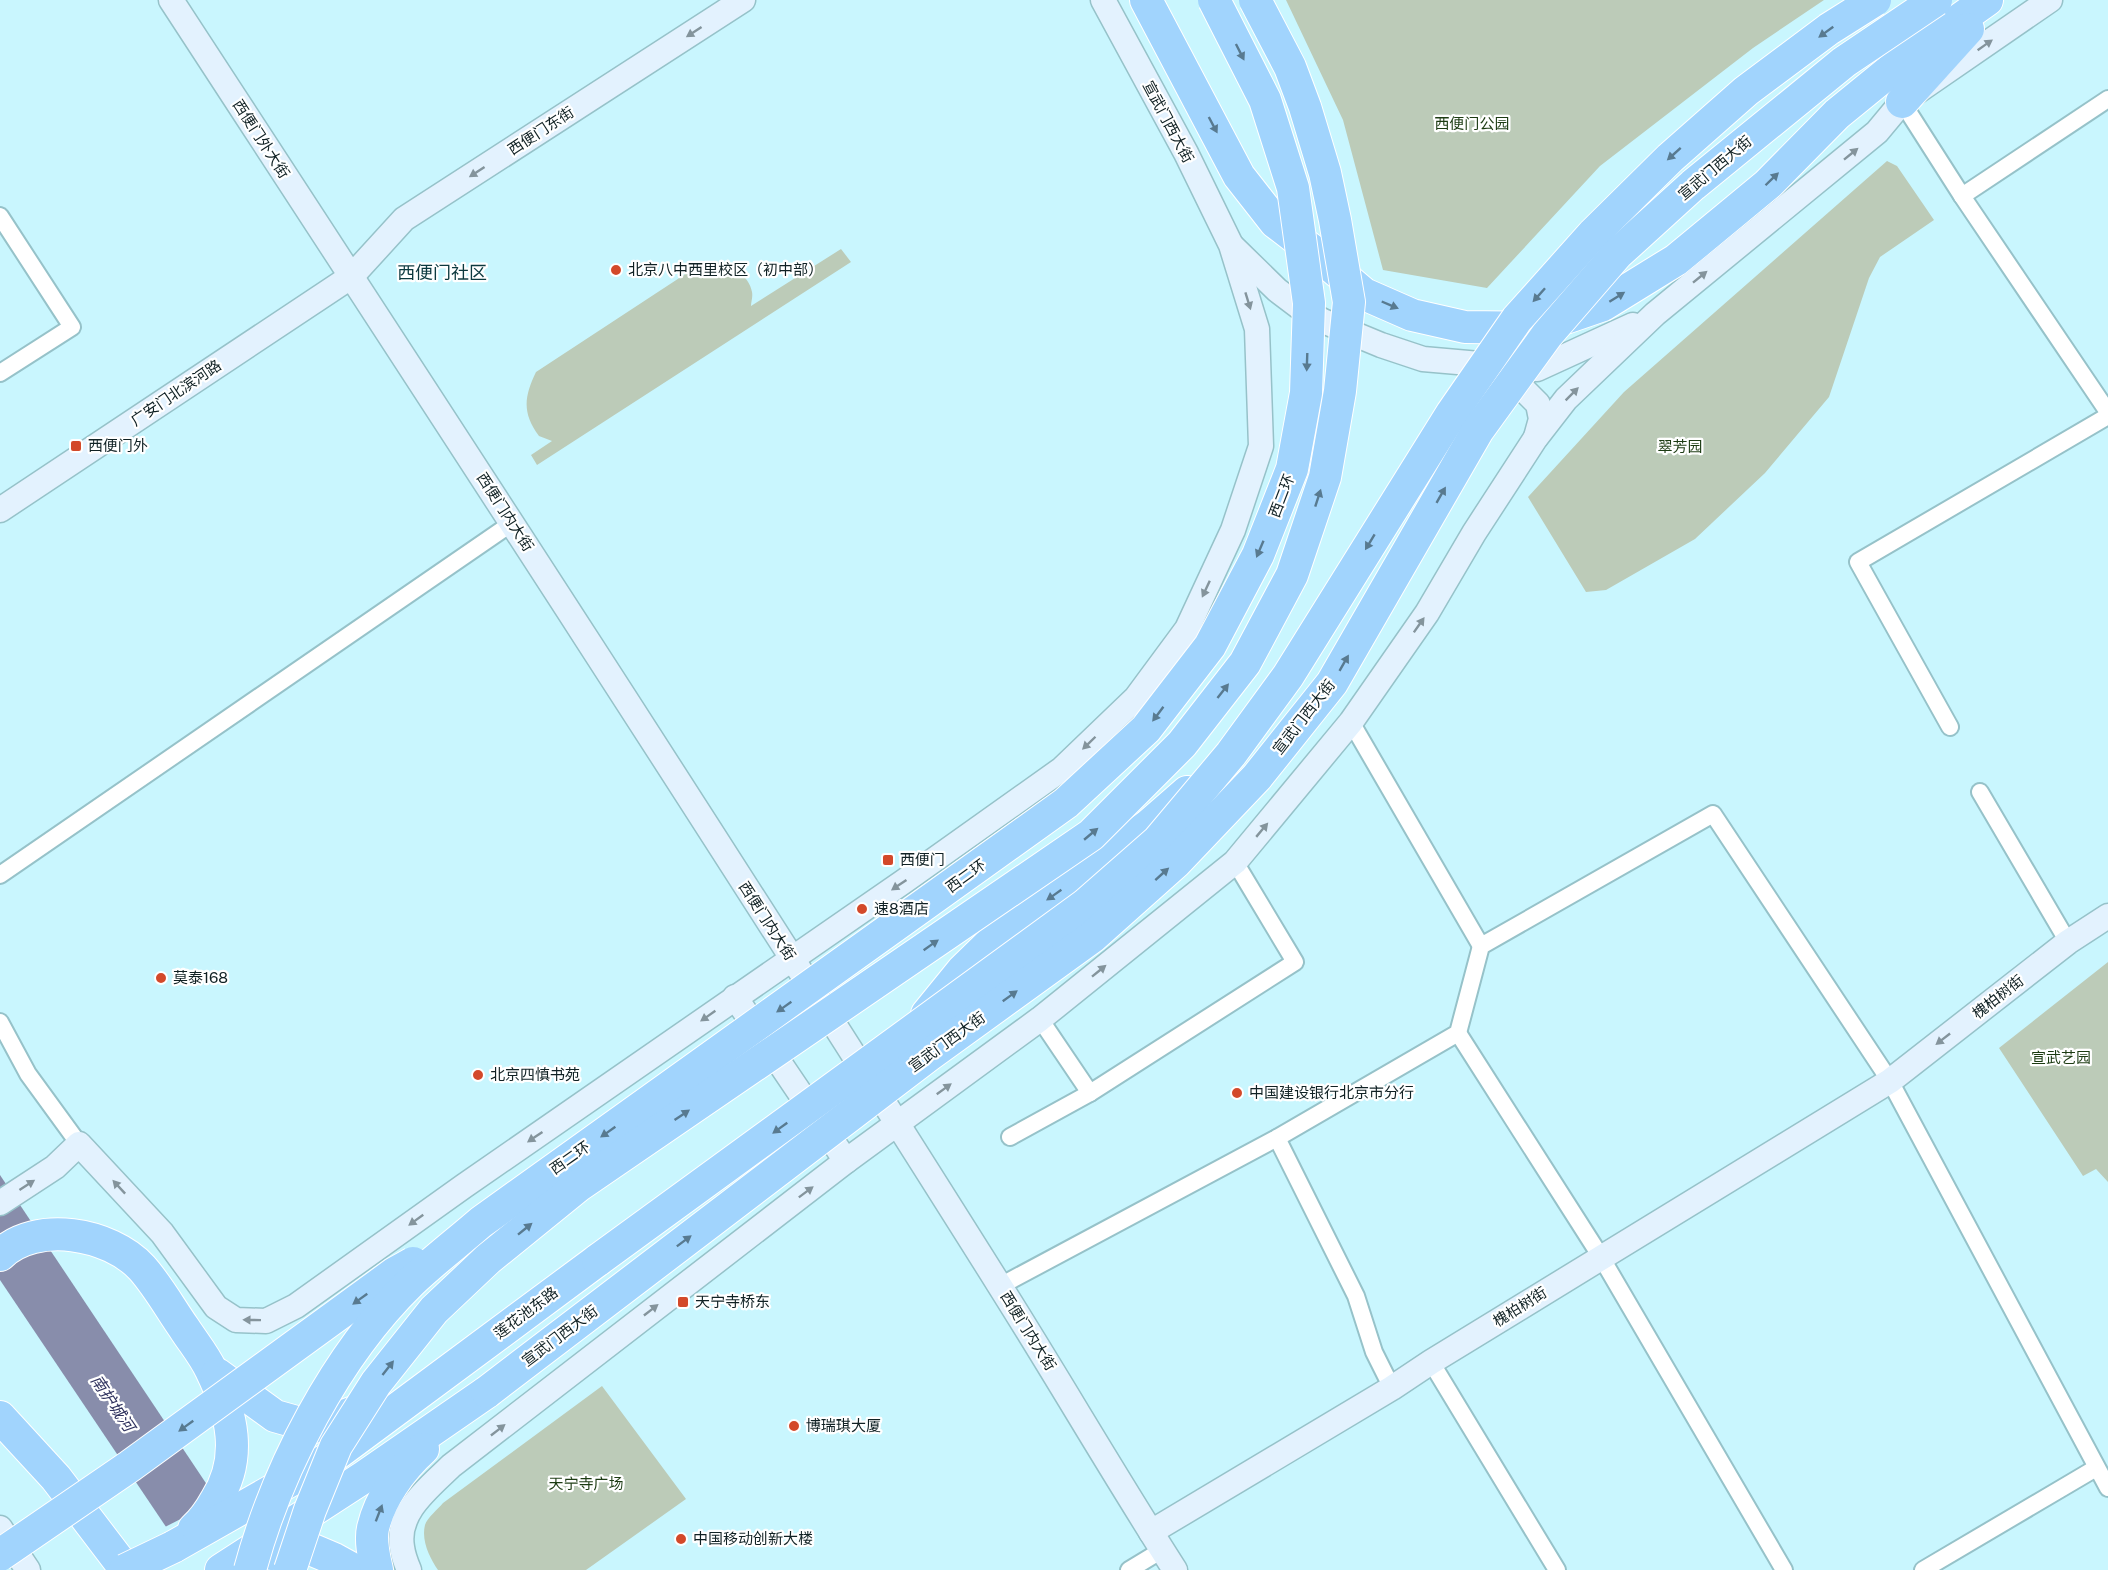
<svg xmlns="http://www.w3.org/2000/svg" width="2108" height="1570" font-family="'Public Sans','Noto Sans SC',sans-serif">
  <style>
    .green { fill: #bccbb8 }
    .water { fill: #888dab }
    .pier { fill: #c9f6fe }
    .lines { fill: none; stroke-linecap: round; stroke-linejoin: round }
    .street-casing { stroke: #96c2c9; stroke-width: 20 }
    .secondary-casing { stroke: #96c2c9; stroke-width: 27 }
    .highway-casing { stroke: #fff; stroke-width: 34 }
    .street { stroke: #fff; stroke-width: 16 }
    .secondary { stroke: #e3f2fe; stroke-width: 24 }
    .highway { stroke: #a1d4fd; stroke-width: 32 }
    .highway-bridge-casing { stroke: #fff; stroke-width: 34; stroke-linecap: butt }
    .highway-bridge { stroke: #a1d4fd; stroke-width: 32 }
    .oneway { fill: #84949c }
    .oneway2 { fill: #587a90 }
    .poi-dot { fill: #d3492a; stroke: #fff; stroke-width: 2 }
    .labels { text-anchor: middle; stroke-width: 4.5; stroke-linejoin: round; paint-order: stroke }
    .street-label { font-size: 15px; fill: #102124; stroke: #fff }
    .park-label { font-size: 15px; fill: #1c3b12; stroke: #fff }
    .poi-label { font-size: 15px; fill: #102124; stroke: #fff; text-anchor: start }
    .water-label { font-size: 16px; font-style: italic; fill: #30335f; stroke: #fff }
    .quarter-label { font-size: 18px; fill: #0c393f; stroke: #fff }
  </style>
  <rect width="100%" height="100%" fill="#c9f6fe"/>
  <g class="green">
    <polygon points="1286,0 1824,0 1753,48 1600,166 1487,288 1383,270 1343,120"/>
    <polygon points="1887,161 1897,166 1934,220 1880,257 1869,278 1829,397 1765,473 1695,539 1606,590 1586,592 1528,497 1624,392"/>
    <path d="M841,249l10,13 -314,203 -6,-10 21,-14 -13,-5c-17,-23 -15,-39 -3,-64l157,-103c5,-2 10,-5 14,-6 18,-4 42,11 45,29 1,5 -1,10 -1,14z"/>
    <polygon points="2108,962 2108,1182 2096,1169 2083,1176 1999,1048"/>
    <path d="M602,1386l84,113 -100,71h-148c-8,-12 -17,-29 -13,-45 2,-7 13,-16 18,-22z"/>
  </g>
  <polygon class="water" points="0,1175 264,1570 195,1570 0,1280"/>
  <polygon class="pier" points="220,1499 267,1568 266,1570 191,1570 163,1528"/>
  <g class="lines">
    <g class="street-casing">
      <g id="street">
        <polyline points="1902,102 1962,196 2108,412"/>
        <polyline points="1962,196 2108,99"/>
        <polyline points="0,216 72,327 0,373"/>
        <polyline points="1351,722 1481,946"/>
        <polyline points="1950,727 1858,562 2108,416"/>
        <polyline points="1980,792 2068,942"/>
        <polyline points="0,875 512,523"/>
        <polyline points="1040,1019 1090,1093"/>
        <polyline points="0,1022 28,1074 79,1144"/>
        <polyline points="1458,1033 1601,1257 1784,1570"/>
        <polyline points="1010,1137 1090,1093 1295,962 1235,862"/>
        <polyline points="1277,1138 1356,1296 1374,1352 1392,1388"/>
        <polyline points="1000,1286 1277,1138 1458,1033 1481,946 1713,814 1890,1081 2108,1488"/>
        <polyline points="1431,1362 1557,1570"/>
        <polyline points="1129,1570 1162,1550"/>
        <polyline points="1923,1570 2096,1468"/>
      </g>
    </g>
    <g class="secondary-casing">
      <g id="secondary">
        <path d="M171,0c278,426 556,852 827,1283 60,95 116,192 177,287"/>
        <polyline points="1233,247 1277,290 1306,312 1323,321 1381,345 1423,359 1537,369 1633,325"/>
        <polyline points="1502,368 1538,404 1541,419 1536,437"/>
        <polyline points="0,510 352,276 404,219 743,0"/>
        <polyline points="735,997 846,1161"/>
        <polyline points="0,1203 55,1167 79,1144 162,1233 216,1307 236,1320 266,1321 296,1306 464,1186 903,882 1062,769 1136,698 1187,629 1233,530 1261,446 1257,329 1231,245 1186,153 1103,0"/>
        <polyline points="0,1528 28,1570"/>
        <polyline points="1151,1532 1392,1388 1431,1362 1890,1081 2068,942 2108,916"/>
        <path d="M409,1570c-3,-7 -6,-15 -7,-23 -6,-35 27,-59 49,-81l395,-305 194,-142 195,-157 116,-140 76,-109 47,-80 61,-94 31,-40 89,-85 222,-182 25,-30 148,-102"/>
      </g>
    </g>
    <g class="highway-casing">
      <g id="highway">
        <polyline points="1146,0 1239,176 1275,222 1318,255 1364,294 1412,315 1465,327 1536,328 1603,305 1676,260 1768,184 1837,114 1907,57 1987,0"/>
        <polyline points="1902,102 1968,29"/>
        <polyline points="927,1014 962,971 1004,930 1148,826 1187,792"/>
        <path d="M0,1255c36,-35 110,-22 142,13 16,18 28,40 42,60 9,14 20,27 27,42 21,43 32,88 5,130 -6,11 -12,20 -22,29"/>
        <polyline points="217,1374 275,1416 314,1427 373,1405"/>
        <polyline points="0,1417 56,1478 126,1570"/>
        <polyline points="173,1547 335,1455 598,1260"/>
        <polyline points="272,1554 301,1545 334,1559 354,1570"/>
        <polyline points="221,1570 364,1477 487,1392"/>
        <path d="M377,1570c-3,-13 -7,-29 -4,-42 7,-30 28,-59 50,-79"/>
      </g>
    </g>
    <use href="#street" class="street"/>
    <use href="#secondary" class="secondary"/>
    <use href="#highway" class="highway"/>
    <g class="highway-bridge-casing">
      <g id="highway-bridge">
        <polyline points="598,1260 1085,905 1158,841 1231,754 1288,676 1452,413 1517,319 1593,234 1670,158 1746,91 1829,29 1875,0"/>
        <polyline points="487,1392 929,1055 1092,937 1176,862 1257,777 1332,683 1478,430 1547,335 1617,254 1693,185 1844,62 1936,0"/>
        <polyline points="0,1555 130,1466 395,1273 413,1263"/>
        <polyline points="125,1570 173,1547"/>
        <path d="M250,1570c27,-101 86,-215 161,-288 22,-21 47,-40 70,-60l585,-419 80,-74 64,-83 48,-91 34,-86 14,-76 3,-90 -16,-115 -28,-88 -51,-100"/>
        <polyline points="290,1570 310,1510 336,1446 376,1383 434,1310 488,1259 578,1186 1091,835 1182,744 1245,663 1292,575 1325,477 1340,391 1349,302 1335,220 1325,173 1305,107 1290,67 1255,0"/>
      </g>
    </g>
    <use href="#highway-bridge" class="highway-bridge"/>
  </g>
  <defs><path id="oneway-solid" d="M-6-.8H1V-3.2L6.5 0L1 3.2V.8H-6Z" transform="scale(1.5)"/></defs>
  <g class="oneway">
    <use href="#oneway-solid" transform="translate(694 32) rotate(147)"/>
    <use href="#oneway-solid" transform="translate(1985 45) rotate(-35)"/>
    <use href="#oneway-solid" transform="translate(1851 154) rotate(-39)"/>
    <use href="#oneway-solid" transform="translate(477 172) rotate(147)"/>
    <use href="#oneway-solid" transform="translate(1700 277) rotate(-39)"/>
    <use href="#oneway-solid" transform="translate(1248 301) rotate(73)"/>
    <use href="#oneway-solid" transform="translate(1572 394) rotate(-45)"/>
    <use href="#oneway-solid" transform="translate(1206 589) rotate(115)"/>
    <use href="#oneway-solid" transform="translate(1419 625) rotate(-55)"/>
    <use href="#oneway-solid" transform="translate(1089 743) rotate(136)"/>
    <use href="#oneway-solid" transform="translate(1262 830) rotate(-50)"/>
    <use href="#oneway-solid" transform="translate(899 885) rotate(146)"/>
    <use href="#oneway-solid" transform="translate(1099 971) rotate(-39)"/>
    <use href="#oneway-solid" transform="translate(708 1016) rotate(145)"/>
    <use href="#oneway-solid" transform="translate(1943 1039) rotate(142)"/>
    <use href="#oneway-solid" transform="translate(944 1089) rotate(-36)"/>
    <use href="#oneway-solid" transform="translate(535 1137) rotate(146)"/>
    <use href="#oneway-solid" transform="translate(27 1185) rotate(-33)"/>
    <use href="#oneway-solid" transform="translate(119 1187) rotate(-133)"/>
    <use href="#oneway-solid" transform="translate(806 1192) rotate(-37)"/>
    <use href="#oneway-solid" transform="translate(416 1220) rotate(144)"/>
    <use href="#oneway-solid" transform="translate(651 1310) rotate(-38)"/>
    <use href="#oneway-solid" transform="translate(252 1320) rotate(-179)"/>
    <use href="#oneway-solid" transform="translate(498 1430) rotate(-38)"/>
  </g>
  <g class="oneway2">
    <use href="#oneway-solid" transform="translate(1826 32) rotate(144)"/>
    <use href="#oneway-solid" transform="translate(1240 52) rotate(63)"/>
    <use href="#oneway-solid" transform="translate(1213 125) rotate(62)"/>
    <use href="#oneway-solid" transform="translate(1674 154) rotate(138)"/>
    <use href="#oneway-solid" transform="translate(1772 179) rotate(-44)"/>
    <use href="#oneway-solid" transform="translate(1539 295) rotate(132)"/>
    <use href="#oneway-solid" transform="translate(1617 297) rotate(-32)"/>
    <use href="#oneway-solid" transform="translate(1390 305) rotate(23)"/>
    <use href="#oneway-solid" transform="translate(1307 362) rotate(92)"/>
    <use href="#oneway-solid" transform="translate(1441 495) rotate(-60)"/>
    <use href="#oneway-solid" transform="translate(1318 498) rotate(-72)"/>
    <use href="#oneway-solid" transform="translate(1370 542) rotate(121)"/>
    <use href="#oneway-solid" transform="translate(1260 549) rotate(113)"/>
    <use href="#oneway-solid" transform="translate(1344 663) rotate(-60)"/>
    <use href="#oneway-solid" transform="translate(1223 691) rotate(-52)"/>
    <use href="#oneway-solid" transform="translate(1158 714) rotate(127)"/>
    <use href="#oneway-solid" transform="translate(1091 834) rotate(-40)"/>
    <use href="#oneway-solid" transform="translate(1162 874) rotate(-42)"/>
    <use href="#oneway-solid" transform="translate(1054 895) rotate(145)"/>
    <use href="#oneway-solid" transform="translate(931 945) rotate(-35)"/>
    <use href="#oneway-solid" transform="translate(1010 996) rotate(-36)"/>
    <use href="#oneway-solid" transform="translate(784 1007) rotate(145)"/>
    <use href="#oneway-solid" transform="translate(682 1115) rotate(-34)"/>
    <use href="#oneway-solid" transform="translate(780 1128) rotate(144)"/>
    <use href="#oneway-solid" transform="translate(608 1132) rotate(145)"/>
    <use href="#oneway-solid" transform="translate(525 1229) rotate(-39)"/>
    <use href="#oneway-solid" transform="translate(684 1241) rotate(-37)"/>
    <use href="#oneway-solid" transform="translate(360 1299) rotate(144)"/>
    <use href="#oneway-solid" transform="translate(388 1368) rotate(-52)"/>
    <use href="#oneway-solid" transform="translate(186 1426) rotate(144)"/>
    <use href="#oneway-solid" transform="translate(379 1513) rotate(-69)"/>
  </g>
  <g class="poi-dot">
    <circle cx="616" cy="270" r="6"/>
    <rect x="70" y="440" width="12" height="12" rx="3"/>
    <rect x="882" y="854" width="12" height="12" rx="3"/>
    <circle cx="862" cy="909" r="6"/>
    <circle cx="161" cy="978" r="6"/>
    <circle cx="478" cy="1075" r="6"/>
    <circle cx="1237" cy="1093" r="6"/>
    <rect x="677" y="1296" width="12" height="12" rx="3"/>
    <circle cx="794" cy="1426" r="6"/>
    <circle cx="681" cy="1539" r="6"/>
  </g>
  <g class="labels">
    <g class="street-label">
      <text transform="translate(1168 122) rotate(62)" y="5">宣武门西大街</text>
      <text transform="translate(541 131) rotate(-33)" y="5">西便门东街</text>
      <text transform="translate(261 139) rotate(57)" y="5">西便门外大街</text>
      <text transform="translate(1715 168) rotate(-40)" y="5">宣武门西大街</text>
      <text transform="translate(176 393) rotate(-34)" y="5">广安门北滨河路</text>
      <text transform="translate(1282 496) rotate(-69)" y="5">西二环</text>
      <text transform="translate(505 512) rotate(57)" y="5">西便门内大街</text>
      <text transform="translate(1304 717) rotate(-52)" y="5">宣武门西大街</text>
      <text transform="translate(966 876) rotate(-36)" y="5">西二环</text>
      <text transform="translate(767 921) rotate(57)" y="5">西便门内大街</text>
      <text transform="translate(1998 997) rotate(-38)" y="5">槐柏树街</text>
      <text transform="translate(947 1042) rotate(-36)" y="5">宣武门西大街</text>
      <text transform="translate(570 1158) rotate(-35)" y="5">西二环</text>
      <text transform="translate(1520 1307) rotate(-32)" y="5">槐柏树街</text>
      <text transform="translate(526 1313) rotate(-37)" y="5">莲花池东路</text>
      <text transform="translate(1028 1331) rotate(58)" y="5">西便门内大街</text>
      <text transform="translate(560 1336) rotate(-37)" y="5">宣武门西大街</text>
    </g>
    <g class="park-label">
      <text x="1472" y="129">西便门公园</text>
      <text x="1680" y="452">翠芳园</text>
      <text x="2061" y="1063">宣武艺园</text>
      <text x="586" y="1489">天宁寺广场</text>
    </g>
    <g class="poi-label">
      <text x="628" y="275">北京八中西里校区（初中部）</text>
      <text x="88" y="451">西便门外</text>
      <text x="900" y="865">西便门</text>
      <text x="874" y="914">速8酒店</text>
      <text x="173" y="983">莫泰168</text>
      <text x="490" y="1080">北京四慎书苑</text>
      <text x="1249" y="1098">中国建设银行北京市分行</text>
      <text x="695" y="1307">天宁寺桥东</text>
      <text x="806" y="1431">博瑞琪大厦</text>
      <text x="693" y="1544">中国移动创新大楼</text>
    </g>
    <g class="water-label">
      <text transform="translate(113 1403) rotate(56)" y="6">南护城河</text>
    </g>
    <g class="quarter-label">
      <text x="442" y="279">西便门社区</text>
    </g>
  </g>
</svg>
